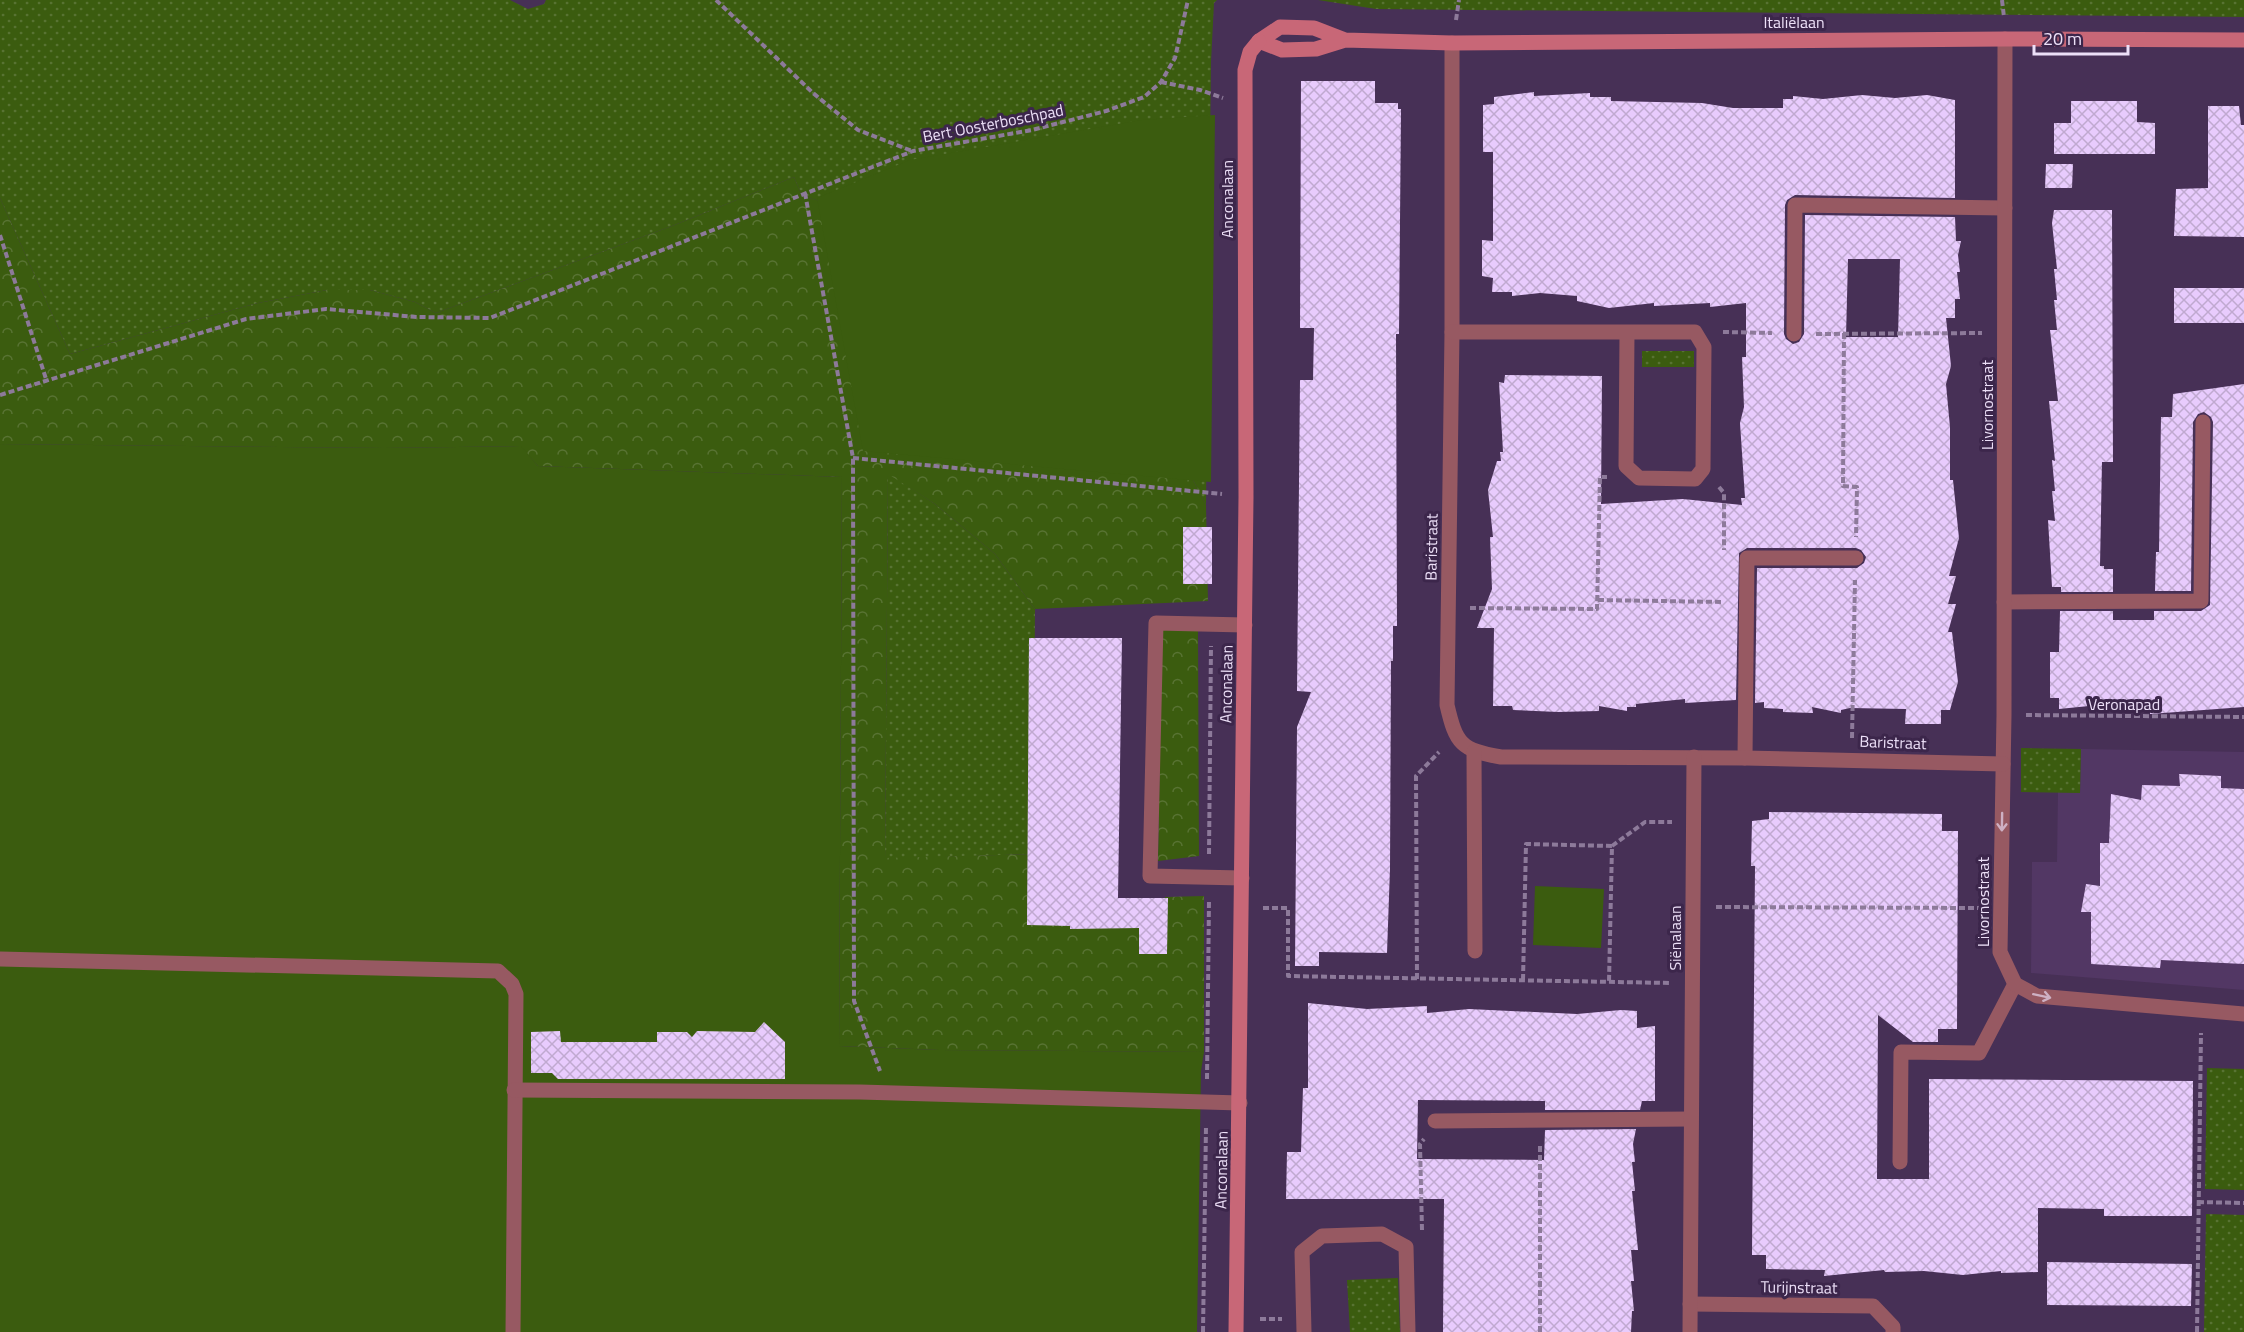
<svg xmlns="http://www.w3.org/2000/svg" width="2244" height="1332" font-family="'Titillium Web',sans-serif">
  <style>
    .built { fill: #523764 }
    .grass { fill: url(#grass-dots) }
    .forest { fill: url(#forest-crowns) }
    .park { fill: #3b5c0f }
    .building { fill: url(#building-cross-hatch); fill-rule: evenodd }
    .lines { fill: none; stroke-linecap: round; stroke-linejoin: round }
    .path { stroke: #8d7a9a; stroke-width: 4; stroke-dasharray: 6 3; stroke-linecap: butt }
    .lane { stroke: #975962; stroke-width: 15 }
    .street { stroke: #975962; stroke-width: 15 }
    .secondary { stroke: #c86777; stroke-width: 15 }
    .oneway { stroke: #ceb0c3 }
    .labels { text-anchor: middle; stroke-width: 6; stroke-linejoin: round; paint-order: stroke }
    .street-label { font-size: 16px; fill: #ecdff7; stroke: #3c264b }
  </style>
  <defs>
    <pattern id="grass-dots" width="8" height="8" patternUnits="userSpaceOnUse" patternTransform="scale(1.5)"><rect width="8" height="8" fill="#3b5c0f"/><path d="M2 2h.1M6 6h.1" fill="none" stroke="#587333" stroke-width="1.8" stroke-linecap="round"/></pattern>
    <pattern id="forest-crowns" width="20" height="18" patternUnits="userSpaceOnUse" patternTransform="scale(1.5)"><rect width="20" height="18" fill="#3b5c0f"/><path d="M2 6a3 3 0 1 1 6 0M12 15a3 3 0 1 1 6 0" fill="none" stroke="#587333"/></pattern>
    <pattern id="building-cross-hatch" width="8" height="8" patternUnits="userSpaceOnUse" patternTransform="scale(1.5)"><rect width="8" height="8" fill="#e8cbfd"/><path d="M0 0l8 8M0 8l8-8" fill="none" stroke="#c0a9d0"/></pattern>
  </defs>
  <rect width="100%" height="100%" fill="#473056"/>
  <polygon class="built" points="2081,749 2244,752 2244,990 2031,973 2032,862 2057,862 2058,792 2080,793"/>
  <g class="grass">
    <polygon points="0,0 510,0 528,9 544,4 546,0 1217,0 1214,3 1211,62 1206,505 1116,331 965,241 802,196 794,177 672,226 436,313 415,302 370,290 327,290 258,303 70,354 0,198"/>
    <polygon points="1318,0 2244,0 2244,17 1376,9"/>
    <rect x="1642" y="351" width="52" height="16"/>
    <polygon points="888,473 935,504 995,554 1035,609 1033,854 885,859"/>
    <polygon points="2021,748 2081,749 2080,793 2021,792"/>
    <polygon points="2207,1068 2244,1069 2244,1190 2205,1189"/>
    <polygon points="2206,1214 2244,1215 2244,1332 2204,1332"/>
    <polygon points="1398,1278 1400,1332 1350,1332 1347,1280"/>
  </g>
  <g class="forest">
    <polygon points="794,177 802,196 965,241 1116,331 1206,505 1208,601 1035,609 995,554 935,504 888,474 885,858 1033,854 1031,920 1164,921 1165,897 1204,896 1204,1052 939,1050 839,1046 842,477 538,466 520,446 385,448 0,444 0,198 70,354 258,303 327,290 370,290 415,302 436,313 672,226"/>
    <polygon points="1162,629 1198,631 1199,856 1158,861"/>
  </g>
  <g class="park">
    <polygon points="1215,115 1211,482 863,451 817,198 910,160 1142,120"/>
    <polygon points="0,444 385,448 521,446 538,466 842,477 839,1046 939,1050 1204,1052 1201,1071 1197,1332 0,1332"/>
    <polygon points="1535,886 1604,889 1601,948 1533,945"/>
  </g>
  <g class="building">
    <polygon points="1301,81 1375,81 1375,103 1398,103 1398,109 1401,109 1399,334 1396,334 1397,626 1393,626 1393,661 1391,661 1390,869 1387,953 1319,952 1319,966 1295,966 1297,727 1311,692 1297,691 1300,380 1313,380 1314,328 1300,328"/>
    <path d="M1534,92v4l56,-3v4h21v4l91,2 31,5h50v-9h10v-3l30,3 39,-4 33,3 32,-3 28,5v98l-160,-3 -8,5 -2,5 -1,129 2,5 7,5 6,-2 5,-8 1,-119 150,2 1,24h5l-3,14 2,17h-3l3,27h-5v19h-9l5,48 -5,18 4,43v53h3l6,58 -10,38h7l-8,28h8l-8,28h4l6,50 -8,28h-9v14h-36l1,-15 -56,-1 -9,2v3l-29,-6 1,6 -30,-1v-3l-19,-1v-6l-9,1 2,-135h100l7,-5 2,-6 -5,-7 -5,-2h-109l-8,5 -3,147 -51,3v-4l-49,5v3h-9v4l-28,-5v5l-41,1 -45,-2 -1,-4h-19l1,-78h-17l15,-39 -2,-52h3l-5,-47 9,-29h4l-1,-9h3l-4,-70 5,1 1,-8 97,1 -1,128 82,-5 59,6 -1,-7h4l-5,-75 4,-16 -2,-50h4v-54l-36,4v-4l-56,3v-3l-45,5 -32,-7v-5l-37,-3 -28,3v-4h-20l1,-14 -11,-2v-36l11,1v-89h-10v-47l11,-1v-7zM1848,259h52l-2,78h-52z"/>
    <polygon points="2071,101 2137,101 2137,122 2155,123 2155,154 2054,154 2054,123 2071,123"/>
    <polygon points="2208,106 2239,106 2241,125 2244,125 2244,237 2174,236 2176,189 2208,188"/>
    <polygon points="2046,164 2073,164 2072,188 2045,188"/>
    <polygon points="2054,210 2112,210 2113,462 2102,462 2100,566 2104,566 2104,569 2113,569 2113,592 2061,592 2061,587 2052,587 2048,520 2055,521 2052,491 2055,491 2052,460 2055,461 2049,401 2058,401 2050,330 2057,330 2054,300 2057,300 2054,269 2057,269 2052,223"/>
    <rect x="2174" y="288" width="70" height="35"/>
    <polygon points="2244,384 2244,707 2150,714 2150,707 2101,712 2089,709 2089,706 2059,709 2059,698 2050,698 2050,652 2059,652 2060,611 2113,611 2113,620 2154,620 2154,611 2201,611 2210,605 2213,422 2211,417 2204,412 2198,414 2193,422 2191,591 2155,591 2156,552 2159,552 2161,417 2172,417 2173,394"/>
    <rect x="1183" y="527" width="29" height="57"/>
    <polygon points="1029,638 1122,638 1118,898 1168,898 1167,954 1139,954 1139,928 1070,929 1070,926 1027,925"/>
    <polygon points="2179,774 2221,776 2221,788 2244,789 2244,964 2161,960 2160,968 2091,964 2091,912 2081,912 2086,884 2100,886 2100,843 2109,843 2111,794 2141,800 2142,785 2180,786"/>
    <polygon points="1769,812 1942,814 1942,831 1958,831 1957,1029 1938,1029 1938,1042 1913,1042 1878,1015 1877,1179 1929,1179 1929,1079 2193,1081 2192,1216 2104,1216 2104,1209 2038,1208 2038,1272 2001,1273 2001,1271 1963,1275 1924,1271 1885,1272 1884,1270 1824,1276 1825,1270 1766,1269 1766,1255 1752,1255 1755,866 1751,866 1752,821 1769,819"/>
    <polygon points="1308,1003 1367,1009 1427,1006 1427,1013 1469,1009 1577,1014 1621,1010 1637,1011 1637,1028 1655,1026 1655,1101 1642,1101 1640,1110 1545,1110 1545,1101 1418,1100 1417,1159 1544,1160 1545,1130 1636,1129 1633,1144 1635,1162 1632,1162 1635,1191 1632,1191 1638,1250 1631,1250 1634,1281 1631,1281 1634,1311 1632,1311 1631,1332 1443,1332 1444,1199 1286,1199 1287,1152 1301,1152 1303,1088 1308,1088"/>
    <polygon points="764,1022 785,1042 785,1079 558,1079 552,1073 531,1073 531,1032 560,1031 561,1042 657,1042 657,1032 687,1032 692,1037 697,1031 755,1032"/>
    <polygon points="2047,1262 2192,1264 2191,1306 2047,1305"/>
  </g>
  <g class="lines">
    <g class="path">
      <polyline points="716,0 813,93 858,130 912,151"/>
      <polyline points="2002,0 2004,17"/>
      <polyline points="1456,20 1459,0"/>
      <polyline points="1161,82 1200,90 1223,98"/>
      <polyline points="805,193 853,458 854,1001 880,1071"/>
      <polyline points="0,235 47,382"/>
      <polyline points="1723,332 1772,333"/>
      <polyline points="1844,333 1843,486 1857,487 1856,537"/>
      <polyline points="1816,334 1982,333"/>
      <polyline points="0,395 246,319 326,309 417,317 490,318 913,151 1032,130 1106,111 1144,97 1161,82 1175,58 1188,0"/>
      <polyline points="853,458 1222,494"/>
      <polyline points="1719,487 1724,493 1724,550"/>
      <polyline points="1598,600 1723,602"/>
      <polyline points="1470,608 1597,609 1600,477 1607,477"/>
      <polyline points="2026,715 2244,717"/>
      <polyline points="1852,738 1855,580"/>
      <polyline points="1612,846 1645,822 1672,822"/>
      <polyline points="1209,854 1211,646"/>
      <polyline points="1716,907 1979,908"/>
      <polyline points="1263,908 1288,908 1288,976 1671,983"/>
      <polyline points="1417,979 1416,776 1439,752"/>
      <polyline points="1523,980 1526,844 1612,846 1609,982"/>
      <polyline points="1207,1079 1209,901"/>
      <polyline points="2198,1202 2244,1203"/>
      <polyline points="1422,1230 1420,1144 1424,1139"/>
      <polyline points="1260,1319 1282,1319"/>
      <polyline points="1203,1332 1206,1126"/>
      <polyline points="1540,1332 1540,1144"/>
      <polyline points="2197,1332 2201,1033"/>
    </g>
    <g class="lane">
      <polyline points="1794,334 1795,205 2005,208"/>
      <polyline points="2004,602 2201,601 2203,422"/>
      <polyline points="1745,758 1747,558 1856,558"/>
      <polyline points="1242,878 1150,876 1156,623 1245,625"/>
      <polyline points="0,959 498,971 512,984 516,994 513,1332"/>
      <polyline points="514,1090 860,1092 1240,1103"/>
      <polyline points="1435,1121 1691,1119"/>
      <polyline points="1900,1162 1901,1052 1979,1053 2015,984"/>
    </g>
    <g class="street">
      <polyline points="2005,39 2004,715 2000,952 2015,984 2037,996 2244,1014"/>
      <path d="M1452,43v289l-5,373c9,39 14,45 54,52l244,1 258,6"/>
      <polyline points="1452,332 1695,332 1704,347 1703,469 1695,479 1639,478 1626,466 1627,333"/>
      <polyline points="1474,752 1475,951"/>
      <polyline points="1690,1304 1873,1306 1893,1327 1893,1332"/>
      <polyline points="1304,1332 1302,1252 1322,1236 1382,1234 1406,1247 1408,1332"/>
      <polyline points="1690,1332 1694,757"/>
    </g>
    <g class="secondary">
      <polyline points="1345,40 1314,28 1280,27 1259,41 1282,50 1316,49 1345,40 1452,43 2005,39 2244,40"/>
      <polyline points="1236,1332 1246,497 1245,70 1250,52 1259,41"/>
    </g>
  </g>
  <defs><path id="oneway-shaft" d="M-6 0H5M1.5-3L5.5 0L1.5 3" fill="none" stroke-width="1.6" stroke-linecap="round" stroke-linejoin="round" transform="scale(1.5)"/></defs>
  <g class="oneway">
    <use href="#oneway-shaft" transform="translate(2002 822) rotate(91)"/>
    <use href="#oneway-shaft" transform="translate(2042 996) rotate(12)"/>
  </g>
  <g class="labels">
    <g class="street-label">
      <text x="1794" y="28">Italiëlaan</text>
      <text transform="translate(993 123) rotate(-11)" y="6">Bert Oosterboschpad</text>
      <text transform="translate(1227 199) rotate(-90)" y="6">Anconalaan</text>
      <text transform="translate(1987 405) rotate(-90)" y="6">Livornostraat</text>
      <text transform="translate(1431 547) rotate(-89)" y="6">Baristraat</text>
      <text transform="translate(1226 684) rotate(-89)" y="6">Anconalaan</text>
      <text x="2124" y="710">Veronapad</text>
      <text transform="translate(1893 742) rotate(2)" y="6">Baristraat</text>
      <text transform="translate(1983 902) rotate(-90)" y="6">Livornostraat</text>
      <text transform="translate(1675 938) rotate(-90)" y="6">Siënalaan</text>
      <text transform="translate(1221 1170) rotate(-89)" y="6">Anconalaan</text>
      <text transform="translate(1799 1287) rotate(1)" y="6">Turijnstraat</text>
    </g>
  </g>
  <path d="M2034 45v9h94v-9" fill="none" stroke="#ecdff7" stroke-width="3"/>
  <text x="2043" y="45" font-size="18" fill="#ecdff7" stroke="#3c264b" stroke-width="4.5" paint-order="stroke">20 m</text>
</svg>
